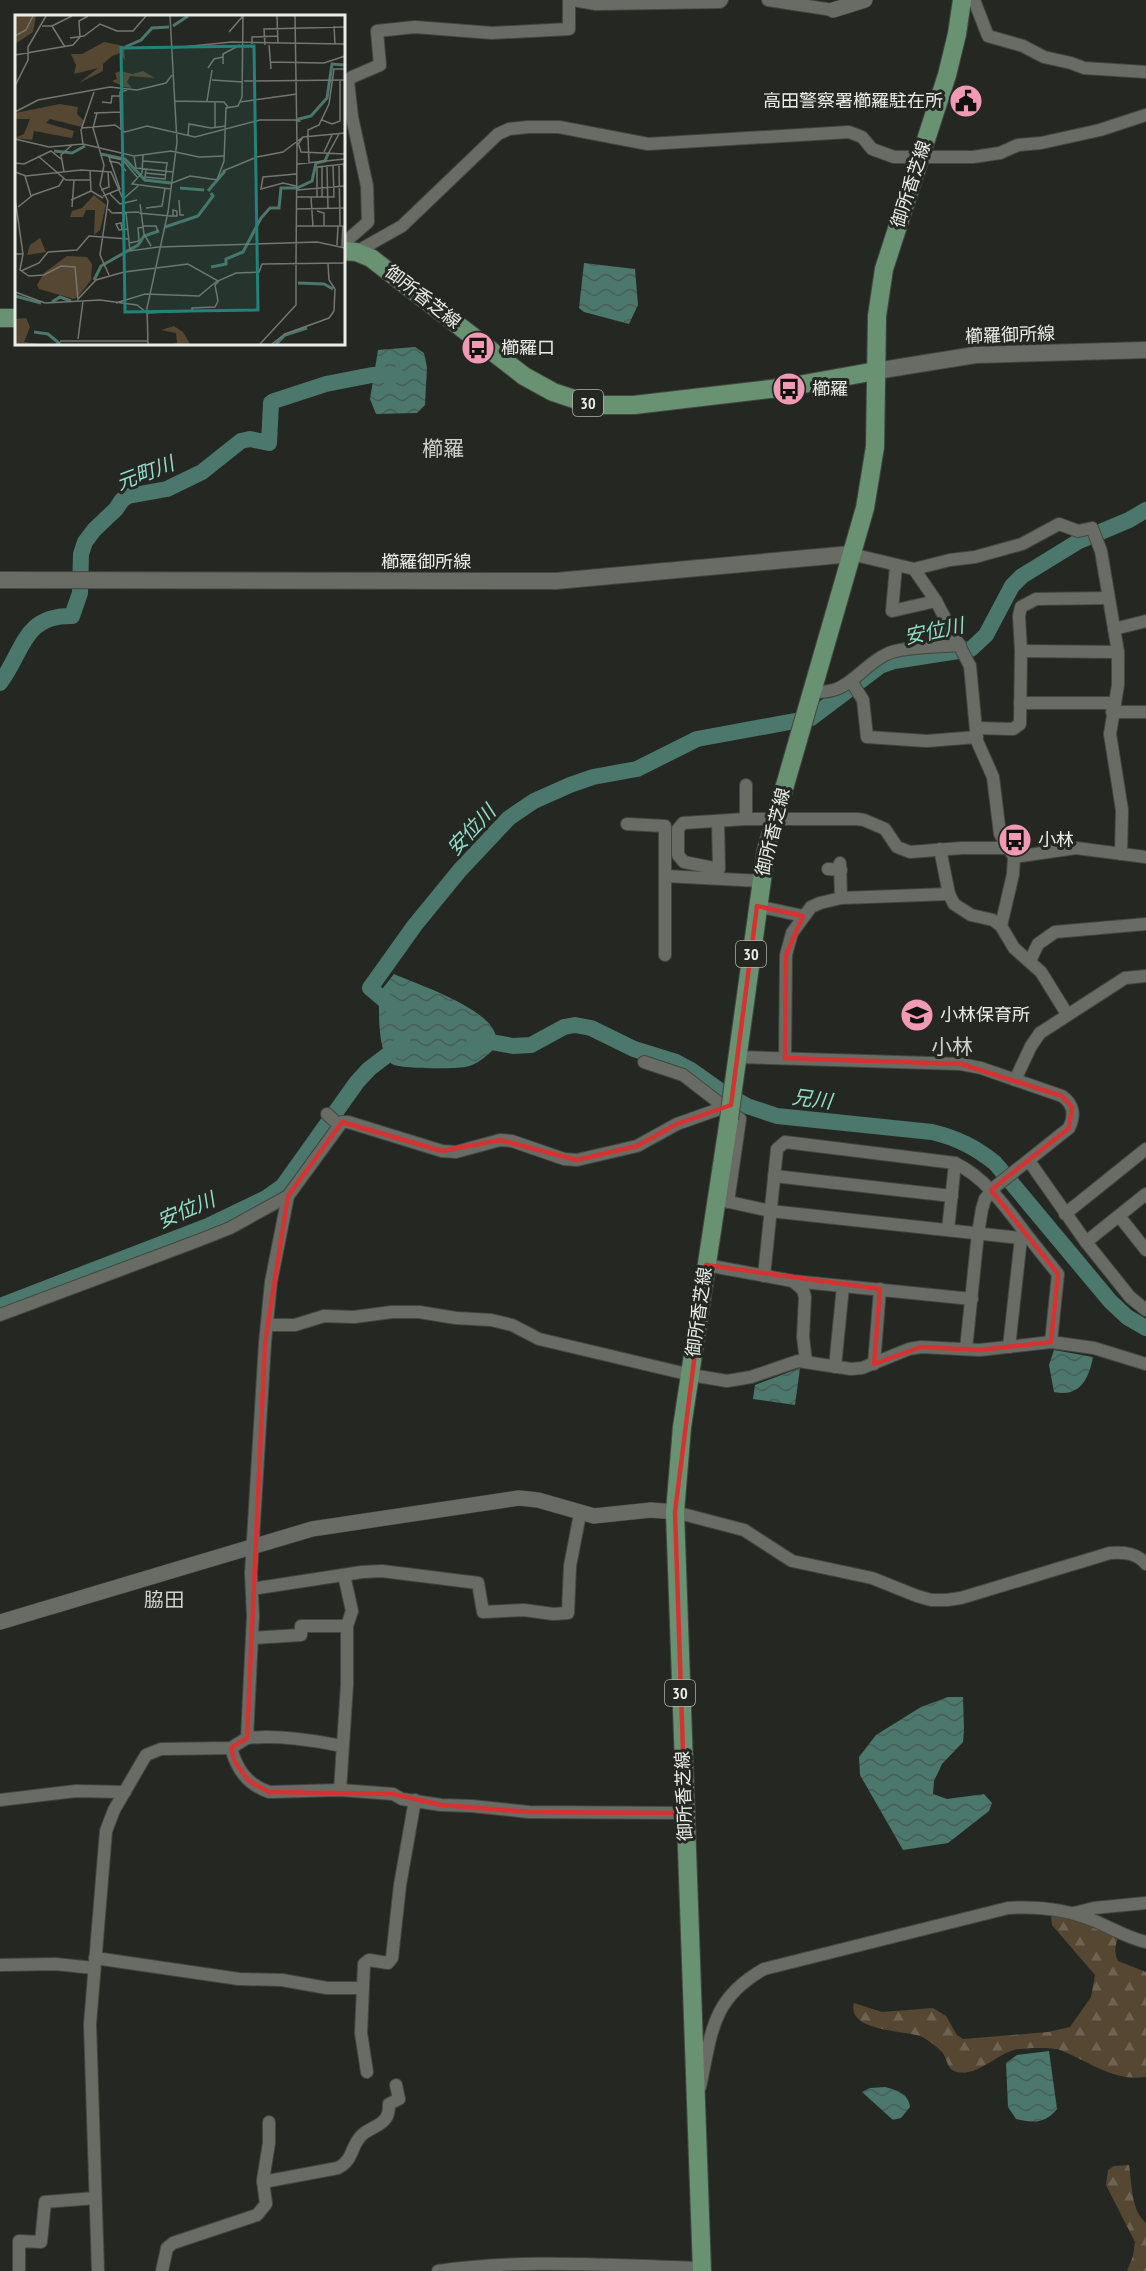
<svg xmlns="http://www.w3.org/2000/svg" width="1146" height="2271" font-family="'PT Sans Narrow','Noto Sans JP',sans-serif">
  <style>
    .forest { fill: url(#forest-firs) }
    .water { fill: url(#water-waves) }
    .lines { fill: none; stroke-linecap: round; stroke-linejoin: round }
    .river { stroke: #4b776c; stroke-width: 16 }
    .minor-casing { stroke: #444640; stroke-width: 14 }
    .tertiary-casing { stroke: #444640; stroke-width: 16 }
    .secondary-casing { stroke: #444640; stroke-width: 18 }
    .primary-casing { stroke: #444640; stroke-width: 20 }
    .minor { stroke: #696c65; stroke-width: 12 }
    .tertiary { stroke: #696c65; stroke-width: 15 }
    .secondary { stroke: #696c65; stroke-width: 16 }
    .primary { stroke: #689271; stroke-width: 18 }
    .primary-bridge-casing { stroke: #444640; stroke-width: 20; stroke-linecap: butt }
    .primary-bridge { stroke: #689271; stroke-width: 18 }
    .marked { fill: none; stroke: #d73232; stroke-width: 4.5; stroke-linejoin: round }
    .labels { text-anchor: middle; stroke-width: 6; stroke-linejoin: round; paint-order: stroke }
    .shield { fill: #252822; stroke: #b0b2ad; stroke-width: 1.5 }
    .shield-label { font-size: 16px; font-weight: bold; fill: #ebede8 }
    .poi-label { font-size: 18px; fill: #ebede8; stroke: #252822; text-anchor: start }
    .street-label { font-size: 18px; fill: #ebede8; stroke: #252822 }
    .water-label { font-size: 20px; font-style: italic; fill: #92dfcc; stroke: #252822 }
    .neighbourhood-label { font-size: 20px; fill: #cfd3cb; stroke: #252822 }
    .quarter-label { font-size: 21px; fill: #cfd3cb; stroke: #252822 }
    .inset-river { fill: none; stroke: #4b776c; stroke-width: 3 }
    .inset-road { fill: none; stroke: #747771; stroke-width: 1.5 }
    .view { fill: #25827a; fill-opacity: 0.15; stroke: #25827a; stroke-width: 3 }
    .inset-edge { fill: none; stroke: #ebede8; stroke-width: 3 }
  </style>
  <defs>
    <pattern id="forest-firs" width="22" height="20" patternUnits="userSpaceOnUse" patternTransform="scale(1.5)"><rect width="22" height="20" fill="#564733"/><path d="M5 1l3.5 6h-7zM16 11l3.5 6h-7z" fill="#6e6251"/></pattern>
    <pattern id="water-waves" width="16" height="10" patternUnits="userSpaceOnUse" patternTransform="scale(1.5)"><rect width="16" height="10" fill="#4b776c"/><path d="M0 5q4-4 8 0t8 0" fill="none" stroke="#485f59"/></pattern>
  </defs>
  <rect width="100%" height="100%" fill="#252822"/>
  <g class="forest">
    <path d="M1054,1914l65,20c-3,10 -6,17 -1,27l28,11v105c-32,5 -58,-16 -86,-27 -8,-3 -38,-2 -46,0 -19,5 -39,29 -60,21 -7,-3 -7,-13 -12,-19 -5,-5 -15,-13 -22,-16 -18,-6 -74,-5 -66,-33l28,9 51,-4 13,8 11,19 6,4 85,-7 22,-5 21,-30 4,-22 -43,-50 -1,-8z"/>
    <path d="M1129,2165c3,18 2,46 17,58v48h-19l6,-15 2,-14 -29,-57 2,-15 6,-4z"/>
  </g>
  <g class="water">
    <polygon points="584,263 635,269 638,305 629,324 584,312 579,308"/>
    <polygon points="415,347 424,353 427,367 425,405 417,413 376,414 370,399 378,350"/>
    <path d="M394,974c25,11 98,35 102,63 1,3 0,7 0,10 -8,8 -19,18 -31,20 -10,2 -66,2 -73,-3 -15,-11 -13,-54 -13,-71z"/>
    <path d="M1054,1350l39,7c-4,21 -13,41 -39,35l-5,-27z"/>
    <polygon points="800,1368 795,1405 753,1399 755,1385"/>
    <polygon points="948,1697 963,1697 964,1730 963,1742 942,1764 934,1781 933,1794 947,1799 984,1794 992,1803 989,1811 948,1843 903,1850 860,1775 859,1757 876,1735 921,1707"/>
    <path d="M1049,2051l8,58c-12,15 -24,14 -41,10l-8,-12 -2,-44 11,-8z"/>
    <path d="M885,2087c12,3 23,6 25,20l-9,11 -8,2 -31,-28 8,-4z"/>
  </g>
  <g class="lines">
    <g class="river">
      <path d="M0,683c24,-32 23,-68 72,-67l8,-23 1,-39 4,-12 9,-12 22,-21 6,-9 6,-4 39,-7 35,-17 39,-31 9,-2 19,4 2,-40 3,-2 52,-17 46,-9h24"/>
      <polyline points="396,1010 370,988 415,925 460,870 509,818 534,801 570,785 593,777 637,769 697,739 811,718 880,666 894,661 971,649 986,635 1012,586 1022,576 1079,541 1129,520 1146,510"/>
      <path d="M474,1039l39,7 18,-1 33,-18 11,-2 16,3 43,21 42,13 15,8 31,22 25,14 30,10 155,16c25,6 43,15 63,31l115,138 17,16 19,11"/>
      <polyline points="0,1306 208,1226 266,1198 283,1186 357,1082 369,1069 403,1043"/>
    </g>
    <g class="minor-casing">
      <g id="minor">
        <polyline points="573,0 596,4 720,2 722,0"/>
        <polyline points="768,0 833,10"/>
        <polyline points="974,0 988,36 1023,46 1044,57 1071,63 1084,68 1146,72"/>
        <polyline points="344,243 368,222 367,186 352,117 348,81 352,77 380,65 377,31 415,27 492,33 569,29 569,0"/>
        <polyline points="356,252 402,226 498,134 509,129 528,127 559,127 648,144 849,132 862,137 872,149 894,157 973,157 1000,153 1018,145 1041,143 1100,130 1146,115"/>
        <polyline points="851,554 914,569 950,560 975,557 1022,544 1059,524 1078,531 1092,528 1101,551 1118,652 1118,685 1110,734 1122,810 1121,854"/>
        <polyline points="896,566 892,611 936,601"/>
        <polyline points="914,569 936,601 970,666 977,741 993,777 1000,834 1014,857 1013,874 1001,926"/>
        <polyline points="1114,629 1146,621"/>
        <polyline points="1021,651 1118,652"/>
        <polyline points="851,681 863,700 867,737 927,741 977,737"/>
        <path d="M812,691c37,6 48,-26 77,-38 19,-7 50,-6 71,-8"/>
        <polyline points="1020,703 1114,703"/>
        <polyline points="1112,712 1146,712"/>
        <polyline points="976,728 1013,729 1020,724 1021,651 1019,616 1021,607 1036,599 1108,598"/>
        <polyline points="746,819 746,785"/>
        <polyline points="718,821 719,869 684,862 678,855 678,829 683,823 746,819 857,819 864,820 885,829 897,847 910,852 962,848 1010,848"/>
        <polyline points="627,824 665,826 665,955"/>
        <polyline points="940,849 949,894 954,904 971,915 993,920 1001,926 1014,948 1041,972 1067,1014"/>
        <polyline points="1014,857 1076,848 1146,857"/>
        <polyline points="840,863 841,898"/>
        <polyline points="828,869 841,870"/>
        <polyline points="665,876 761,881"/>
        <polyline points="757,906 803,916"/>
        <polyline points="1030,961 1038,944 1055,932 1146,924"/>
        <path d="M738,1057l223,7 20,4 81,28c12,8 13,20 7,32l-73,58 -11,13 -3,10 -4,24 -12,116"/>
        <polyline points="785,1058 786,955 792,933 811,907 820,903 841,898 949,894"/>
        <polyline points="644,1062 683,1075 740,1119 728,1202"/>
        <polyline points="1015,1080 1031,1046 1040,1033 1125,978 1146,976"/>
        <polyline points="327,1114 339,1125"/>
        <polyline points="1029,1161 1086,1242 1130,1297 1146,1310"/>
        <path d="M955,1163c33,16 53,48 75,76"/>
        <polyline points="774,1176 952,1196"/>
        <polyline points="716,1199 770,1211 1030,1239 1058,1274 1051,1342"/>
        <polyline points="1065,1214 1146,1149"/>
        <polyline points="1119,1216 1146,1250"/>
        <polyline points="1086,1242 1146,1194"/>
        <polyline points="706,1265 793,1281 972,1299"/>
        <polyline points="764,1276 777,1149 785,1142 955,1163 948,1230"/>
        <polyline points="793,1281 803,1290 805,1297 803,1337 806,1361"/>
        <polyline points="0,1315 200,1240 230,1228 288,1196 342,1122 348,1122 442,1151 456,1152 500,1140 512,1141 564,1159 577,1160 637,1146 677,1124 725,1107"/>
        <polyline points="267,1325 295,1325 324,1316 354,1317 392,1312 419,1312 456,1318 491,1320 512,1325 539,1339 691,1375 727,1381 751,1377 798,1361 851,1369 862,1368 909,1349 921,1347 980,1350 1051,1342 1094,1348 1146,1364"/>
        <polyline points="1009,1347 1021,1238"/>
        <polyline points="874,1364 880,1289"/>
        <polyline points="835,1367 843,1286"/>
        <path d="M675,1512l69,18 48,31 80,17 45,18 14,4h16l14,-2 149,-45c14,-1 27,0 36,11"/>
        <polyline points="252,1589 362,1572 382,1571 478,1583 483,1612 524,1610 553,1614 568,1613 570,1566 580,1514"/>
        <polyline points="252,1638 301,1635 301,1626 347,1626"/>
        <path d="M247,1738c32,-3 64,2 95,8"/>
        <path d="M231,1748c6,22 16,36 38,44l71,-2 53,4 9,5 39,6 31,1 57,6 156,1"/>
        <polyline points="340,1790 347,1685 347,1626 352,1611 344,1575"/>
        <polyline points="0,1800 76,1791 125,1792"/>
        <polyline points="1074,1913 1094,1908 1146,1903"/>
        <polyline points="95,1958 239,1979 282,1980 327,1988 363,1988"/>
        <polyline points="0,1965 55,1964 94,1968"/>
        <polyline points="367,2072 361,2033 364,1964 369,1960 388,1963 392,1958 400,1885 415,1800"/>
        <path d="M700,2087c12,-55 11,-88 64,-118l244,-61c31,-2 58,1 87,13 16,7 33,17 51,21"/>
        <path d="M263,2182l75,-14c17,-9 12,-23 25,-34 7,-6 18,-8 23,-16 3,-4 3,-9 3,-14l10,-5 -3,-14"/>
        <polyline points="19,2271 19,2241 41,2242 45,2202 95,2198"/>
        <polyline points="98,2271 90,2024 106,1831 114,1810 146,1755 161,1749 231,1748 247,1738 253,1616 251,1573 265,1343 271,1282 288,1196"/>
        <polyline points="162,2271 167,2248 173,2243 257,2215 266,2204 263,2180 269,2143 269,2122"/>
        <path d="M438,2271c87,-13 176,-5 264,-3"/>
      </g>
    </g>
    <g class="tertiary-casing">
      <g id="tertiary">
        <polyline points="833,10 865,0"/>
        <polyline points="0,1622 312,1529 519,1498 538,1500 594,1516 651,1510 675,1512"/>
      </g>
    </g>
    <g class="secondary-casing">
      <g id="secondary">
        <polyline points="876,371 975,355 1146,350"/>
        <polyline points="0,580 556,581 851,554"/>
      </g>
    </g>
    <g class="primary-casing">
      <g id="primary">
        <polyline points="344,251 356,252 371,258 524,376 553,392 580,401 597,405 634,405 787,387 876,371"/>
        <polyline points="0,318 16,318"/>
        <polyline points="733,1089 766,851 865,508 875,447 877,316 884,269 947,75 957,34 962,0"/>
        <polyline points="702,2271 675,1512 682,1427 729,1119"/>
      </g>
    </g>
    <use href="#minor" class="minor"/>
    <use href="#tertiary" class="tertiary"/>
    <use href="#secondary" class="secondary"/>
    <use href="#primary" class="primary"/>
    <g class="primary-bridge-casing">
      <polyline id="primary-bridge" points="729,1119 733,1089"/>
    </g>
    <use href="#primary-bridge" class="primary-bridge"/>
  </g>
  <path class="marked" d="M757,906l46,10 -17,39 -1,103 176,6 101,32 10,11 -3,21 -78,62 67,84 -7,68 -71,8 -59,-3 -47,17 6,-75 -174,-24 -31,247 10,301 -156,-1 -88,-7 -48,-11 -124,-2 -20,-11 -14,-19 -4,-14 16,-10 18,-395 23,-147 54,-74 100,29 58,-11 77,20 60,-14 40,-22 54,-19z"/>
  <defs>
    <g id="civic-disc" transform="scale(1.725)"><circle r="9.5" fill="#f09ab5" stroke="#252822"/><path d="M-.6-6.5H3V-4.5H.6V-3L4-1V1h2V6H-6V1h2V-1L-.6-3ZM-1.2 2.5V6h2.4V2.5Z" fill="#111"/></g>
    <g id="bus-disc" transform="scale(1.725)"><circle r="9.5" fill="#f09ab5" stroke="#252822"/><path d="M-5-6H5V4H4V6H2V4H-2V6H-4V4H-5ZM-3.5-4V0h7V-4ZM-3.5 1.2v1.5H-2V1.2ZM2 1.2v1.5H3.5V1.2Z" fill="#111"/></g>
    <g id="school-disc" transform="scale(1.725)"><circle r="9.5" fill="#f09ab5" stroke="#252822"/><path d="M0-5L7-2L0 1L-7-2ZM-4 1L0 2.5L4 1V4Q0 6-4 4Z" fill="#111"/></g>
  </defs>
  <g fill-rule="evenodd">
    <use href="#civic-disc" x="966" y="101"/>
    <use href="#bus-disc" x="478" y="348"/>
    <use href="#bus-disc" x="789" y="389"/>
    <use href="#bus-disc" x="1015" y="840"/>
    <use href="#school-disc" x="917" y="1015"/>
  </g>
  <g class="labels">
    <g class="shield">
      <rect x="573" y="390" width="30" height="26" rx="4.5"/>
      <rect x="736" y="941" width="30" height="26" rx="4.5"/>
      <rect x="665" y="1680" width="30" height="26" rx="4.5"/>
    </g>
    <g class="shield-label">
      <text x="588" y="409">30</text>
      <text x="751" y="960">30</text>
      <text x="680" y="1699">30</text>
    </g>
    <g class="poi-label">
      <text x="943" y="107" text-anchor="end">高田警察署櫛羅駐在所</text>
      <text x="501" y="354">櫛羅口</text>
      <text x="812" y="395">櫛羅</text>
      <text x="1038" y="846">小林</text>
      <text x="940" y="1021">小林保育所</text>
    </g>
    <g class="street-label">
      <text transform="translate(911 184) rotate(-72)" y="6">御所香芝線</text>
      <text transform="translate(423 297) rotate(38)" y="6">御所香芝線</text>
      <text transform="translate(1010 335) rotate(-2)" y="6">櫛羅御所線</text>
      <text x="426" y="568">櫛羅御所線</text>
      <text transform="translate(773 832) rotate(-76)" y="6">御所香芝線</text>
      <text transform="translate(699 1312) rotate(-82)" y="6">御所香芝線</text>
      <text transform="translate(684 1796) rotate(-92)" y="6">御所香芝線</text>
    </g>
    <g class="water-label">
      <text transform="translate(145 473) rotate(-21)" y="7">元町川</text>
      <text transform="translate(934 631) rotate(-12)" y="7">安位川</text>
      <text transform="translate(471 830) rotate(-47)" y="7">安位川</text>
      <text transform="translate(812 1099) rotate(7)" y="7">兄川</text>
      <text transform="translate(186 1210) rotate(-23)" y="7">安位川</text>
    </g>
    <g class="neighbourhood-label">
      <text x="164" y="1607">脇田</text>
    </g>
    <g class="quarter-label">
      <text x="443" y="456">櫛羅</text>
      <text x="952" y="1054">小林</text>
    </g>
  </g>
  <g transform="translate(15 15)">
    <rect width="330" height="330" fill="#252822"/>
    <path d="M89,27l20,4 1,14 -5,-7 -8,3 -9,8v7l-24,12 19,-15 -24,6 2,-9 -5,-11h11zM106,56l11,3 11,-3 12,7 -25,-2 -3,6 5,6 -8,-1 -12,-6 5,-2 -2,-6zM45,89l18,3 -1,7 8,8 -3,5 -32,-8 -4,4 28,8 -2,7 -38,-7 -2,9 -17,-2 9,-4 6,-15h-15v-6zM79,180l12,10 -6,25 -6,5 1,-25h-9l-3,7h-13l2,-6 10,-3zM25,223l6,14 -19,3 3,-10zM52,241l20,1 5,7 -1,16 -12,16 -5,3 -35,-10 -2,-4 7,-12zM11,303l4,9 -6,15 17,2h-26v-25zM159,311l9,6 7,12h-17l4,-1 -1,-10 -15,-3z" fill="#564733"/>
    <path d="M0,1h21l-3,16 -18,12z" fill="#564733"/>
    <path class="inset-river" d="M158,11l15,-10M110,32l16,-7 11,-12 17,-1M284,107v-3l12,-3 16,-18 5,-34 13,1M39,136l18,2 13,-7M86,139l24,5 20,21 26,3M165,173l24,2M193,176l17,-20M150,212l33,-11 15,-20 -2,-3M196,252l15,-3v-5l17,-7 18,-34 9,-10h9l2,-20h16l15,-7 4,-18 9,-2 3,-7M79,265l7,-14 37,-21 6,-9 15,-5M283,268l26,1 9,5M0,281l26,7M37,287l8,-5 11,4M19,317l14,2 12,10M261,329l9,-9 22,-7"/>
    <path class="inset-road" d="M262,1l1,28M280,1l2,128M27,11h10l20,-10M37,11l13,21M319,11l1,18M214,17l14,-16M0,21l11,-6 7,-14M55,23l14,-2 16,-12 17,7h16l13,-15M237,29v-7l26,-1M250,30l-1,-16 81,-2M254,30l2,24M157,33l60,-6 113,2M0,40l58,-10 7,-8 -1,-16 9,-5M256,47l53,1 21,-7M208,49v-10l17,-9M193,53l6,-9 9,-2M197,65l31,2M229,66l101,-1M0,71l13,-26v-13l18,-31M160,86l49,1 4,5M192,86l5,-31M87,87l9,1 1,-7h8M225,87l57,-8M0,97l23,-12 72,-13 27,3 29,-7 6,-8M79,98l27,-1M82,98l-4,15 11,37 -4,20 8,16 -8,54 9,20M307,105l10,4 8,-3v-40M67,113l33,-3 10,7 22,-6 48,11 65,-17h38M200,113v-26M106,114l-1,-37 7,-2M173,120l1,-11 22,4 15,-2M293,122v-7l11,-5 10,-21 5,-35h11M293,122l1,26M0,124l34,8 34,-3 51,12 37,-5 28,6 26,-1M68,129l-2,-14 13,-38M284,130l2,7 44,2M282,131l6,-9 42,-4M309,137l8,-17M313,139l11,-20M128,140l-1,18 -10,11 39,5M23,141l28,24h25M119,141l2,12 37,4M94,146l10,2 7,8M128,146l25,2M0,148l9,1 27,-13 10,8M282,149l48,-5M329,149l1,22M324,151l1,60M307,152v30M312,152l1,41M131,154l-1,8 20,2 2,-16M75,155l1,21 12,7M208,156l34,-14 26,-5 20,-15M0,157l11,4 55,-6 30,2 12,27 15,-13M49,157l-3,-17 11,-10M130,158l21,2M10,161l6,20M202,165l7,-19 2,-53 12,-2 4,-9 1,-81M157,168l18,-7 28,4M281,171l-13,-3 -22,6 2,-12 33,-3M86,175l8,-3 -1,-15M282,175l48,-4M95,179l10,10 17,-4M88,181l17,-7 -11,-32 14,3 14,17M282,182h37l-1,-31M296,182l2,30M302,182v-30l28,-3M0,183l8,56M56,185l20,-9M164,185l1,15h4M125,189l4,30 7,12M3,192l15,-12 26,-9 5,-8M57,192l2,-27M131,193l16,-2 3,-18M93,194l4,4 27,-1M282,194l48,-1M302,196l7,2v13M111,198l4,38 28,-4M124,198l31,3h7v-5l-4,-1v6M128,211h13l2,6M282,211h48M107,214l-1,-6 -5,1 3,6 9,-1M114,228l10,-2 -1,-13 6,-1M322,230l1,-19M143,232l159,-5 28,6M327,232l1,-21M0,239h8l-3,16 9,6 15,-1 17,-9 14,1 3,32 18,-19 28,-8 64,-8 30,17 18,-8 23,-1 3,-8 83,-1M281,248l1,-119M313,248l1,17 6,9M6,256l18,-8 9,-11 29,-2 12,-14 39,3M0,277l30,11 55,-3 37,5 10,8 45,-2v-3l23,-1 3,-6 -3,-16 4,-4M101,288l29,-9 54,2 18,-15M319,296l1,-22M63,324l5,-38M45,326h88M133,329l-1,-36 21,-96 9,-70 -7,-126M245,329l36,-39v-42M257,329l13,-10 44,-16 5,-7"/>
    <path class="view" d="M239,31l4,264 -133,2 -4,-264z"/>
    <rect width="330" height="330" class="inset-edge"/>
  </g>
</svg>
